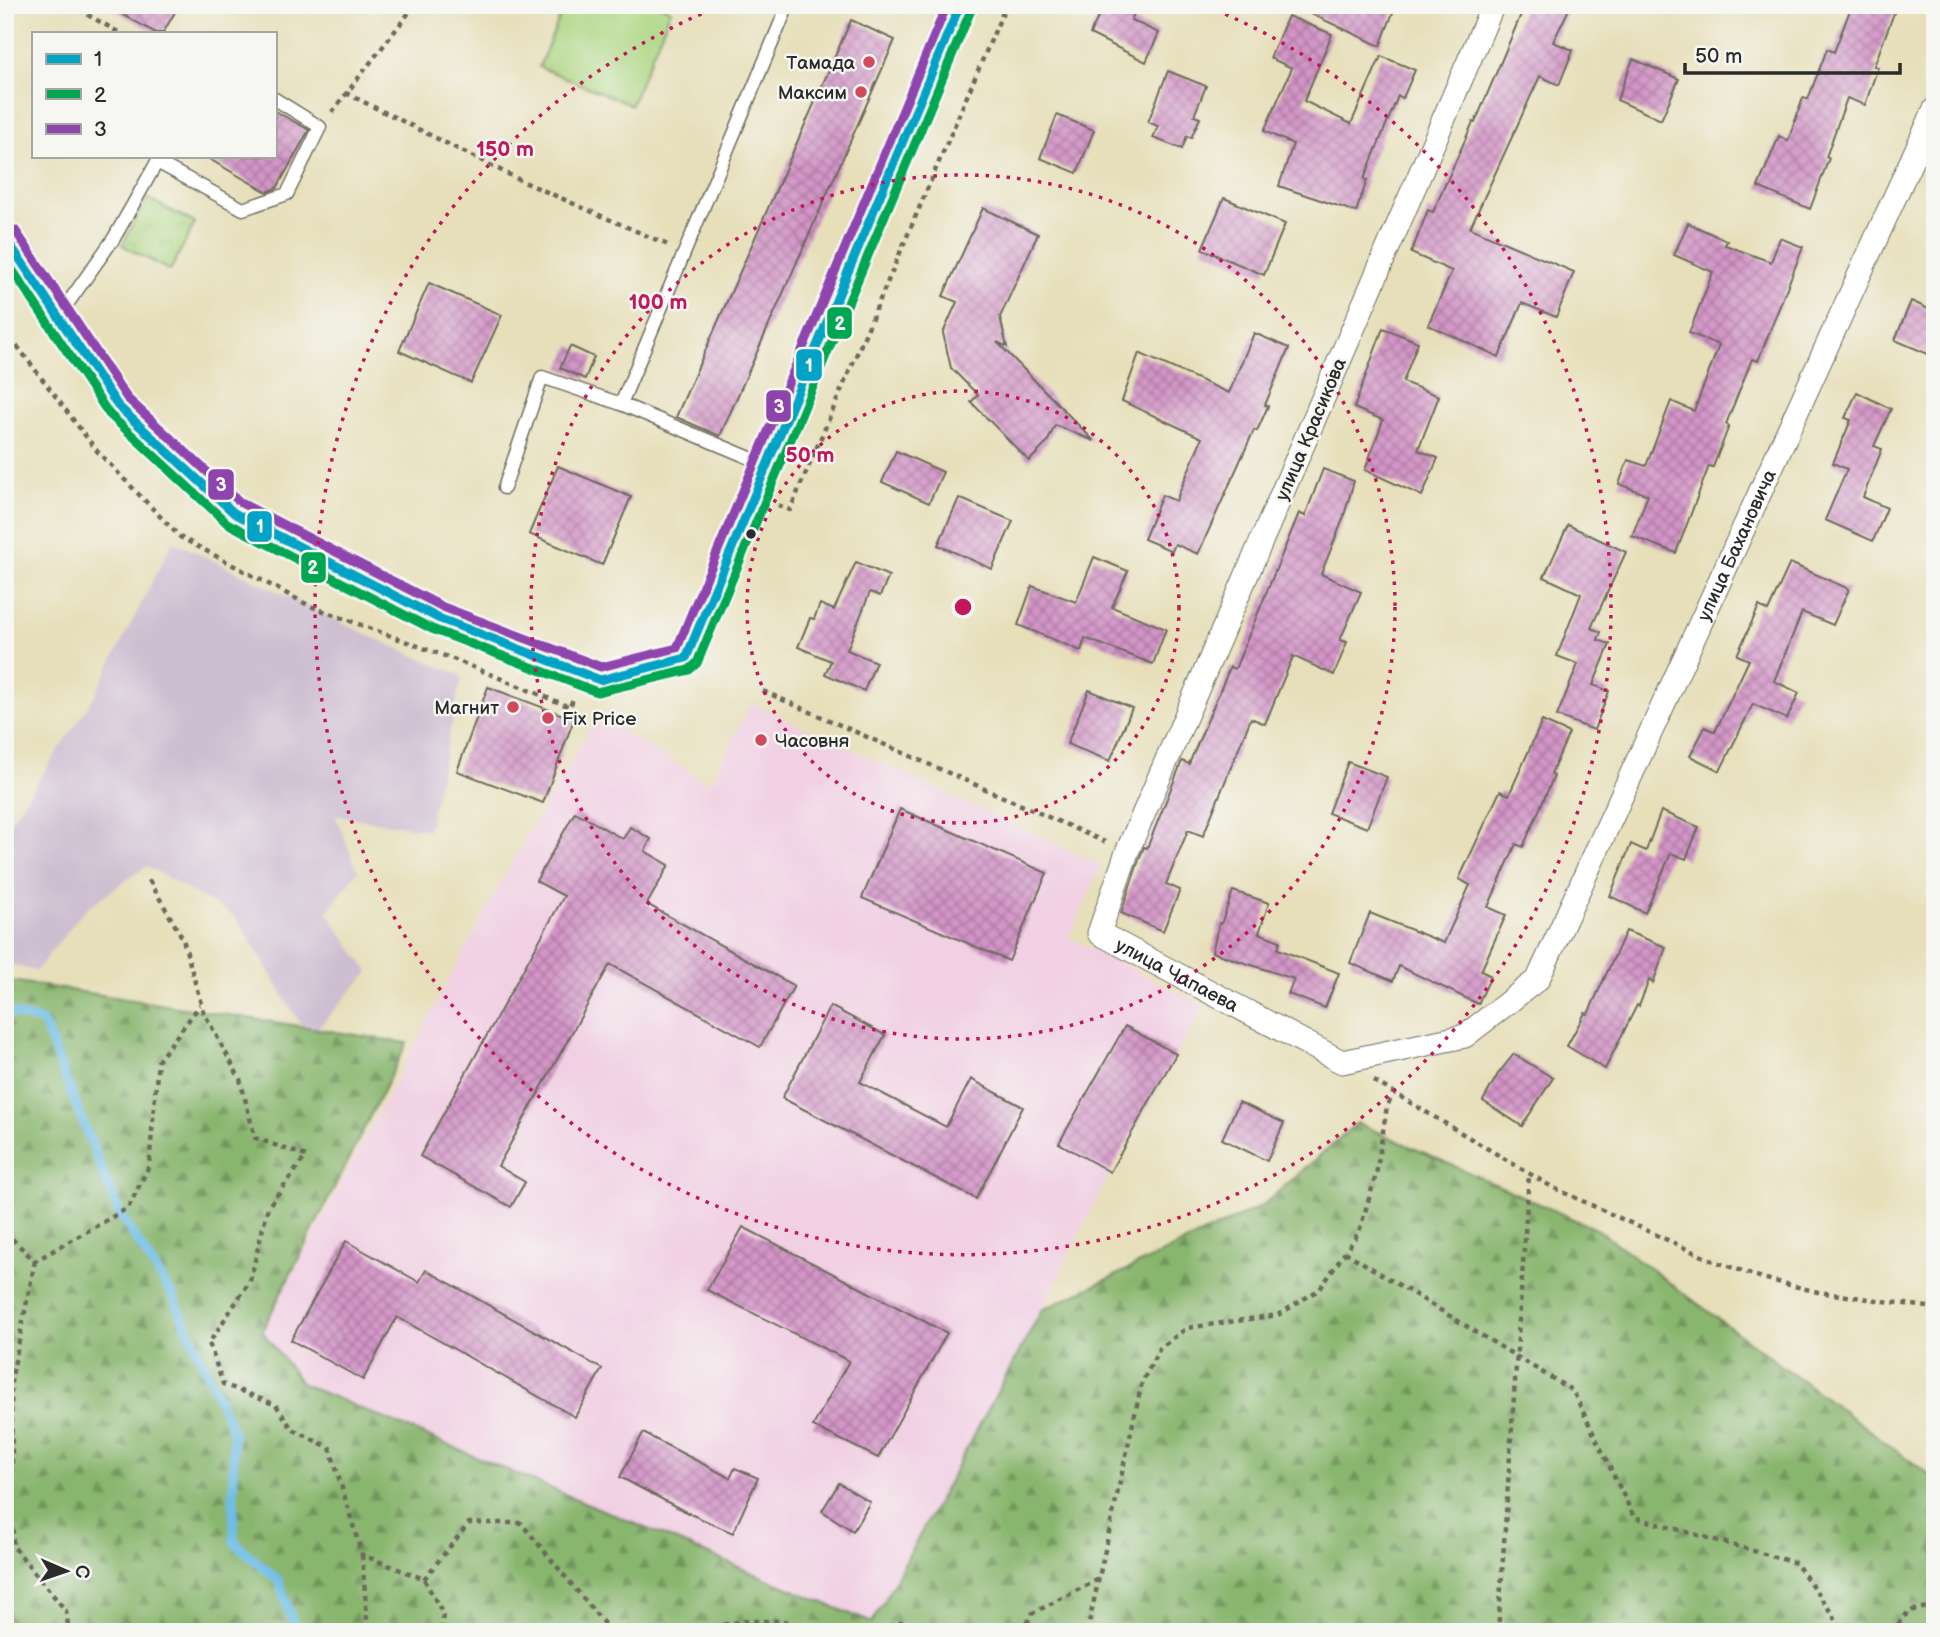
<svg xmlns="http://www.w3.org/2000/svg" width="1940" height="1637" font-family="'Balsamiq Sans',sans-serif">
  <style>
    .built { fill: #f1d0e3 }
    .industrial { fill: #cebed1 }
    .forest { fill: url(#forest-firs); stroke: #5a704c; stroke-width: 2 }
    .park { fill: url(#park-crowns); stroke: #6c8056; stroke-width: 2 }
    .garden { fill: #acd580; stroke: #6c8056; stroke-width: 2 }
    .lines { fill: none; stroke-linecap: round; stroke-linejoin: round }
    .stream { stroke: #6ebde9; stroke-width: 9 }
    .building { fill: url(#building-cross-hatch) }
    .lane-casing { stroke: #6d6a5d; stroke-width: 15 }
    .street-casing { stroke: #6d6a5d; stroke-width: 25 }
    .path { stroke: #6d6a5d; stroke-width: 4.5; stroke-dasharray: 5 5; stroke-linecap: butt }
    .lane { stroke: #fff; stroke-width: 12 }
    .street { stroke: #fff; stroke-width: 23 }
    .bus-1-casing { stroke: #f6f6f2; stroke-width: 14 }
    .bus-2-casing { stroke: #f6f6f2; stroke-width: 14 }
    .bus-3-casing { stroke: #f6f6f2; stroke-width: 14 }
    .bus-1 { stroke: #02a3c6; stroke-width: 9 }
    .bus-2 { stroke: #00a651; stroke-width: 9 }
    .bus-3 { stroke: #8e44ad; stroke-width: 9 }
    .ring { fill: none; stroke: #c2185b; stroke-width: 3.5; stroke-dasharray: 3.5 7 }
    .poi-dot { fill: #d1495b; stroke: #f6f6f2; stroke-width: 2.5 }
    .bus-dot { fill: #2b2b2b; stroke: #f6f6f2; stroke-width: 2.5 }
    .labels { text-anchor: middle; stroke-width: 5; stroke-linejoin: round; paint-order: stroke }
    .poi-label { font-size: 19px; fill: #2b2b2b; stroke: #f6f6f2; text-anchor: end }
    .street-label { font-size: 19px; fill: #2b2b2b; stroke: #f6f6f2 }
    .centre { fill: #c2185b; stroke: #f6f6f2; stroke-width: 3.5 }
    .ring-label { font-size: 21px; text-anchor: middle; font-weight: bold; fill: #c2185b; stroke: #f6f6f2; stroke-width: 5; stroke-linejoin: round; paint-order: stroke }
    .line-badge { stroke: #f6f6f2; stroke-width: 2.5 }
    .badge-label { font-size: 19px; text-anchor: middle; font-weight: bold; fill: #fff }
  </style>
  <defs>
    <pattern id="forest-firs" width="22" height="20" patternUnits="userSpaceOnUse" patternTransform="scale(1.75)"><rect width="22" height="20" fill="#89b66e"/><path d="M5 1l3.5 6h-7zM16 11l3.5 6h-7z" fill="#70945b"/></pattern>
    <pattern id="park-crowns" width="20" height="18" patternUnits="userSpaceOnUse" patternTransform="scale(1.75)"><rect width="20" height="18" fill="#acd580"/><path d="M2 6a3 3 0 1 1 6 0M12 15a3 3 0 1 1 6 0" fill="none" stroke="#94b76f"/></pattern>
    <pattern id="building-cross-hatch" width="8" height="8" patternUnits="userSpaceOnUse" patternTransform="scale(1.75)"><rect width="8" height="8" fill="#d395c7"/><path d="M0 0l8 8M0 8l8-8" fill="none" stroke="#ab7aa2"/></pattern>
  </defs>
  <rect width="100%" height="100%" fill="#f6f6f2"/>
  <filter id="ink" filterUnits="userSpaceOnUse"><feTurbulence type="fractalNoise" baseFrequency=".0143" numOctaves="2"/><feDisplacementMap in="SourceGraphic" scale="14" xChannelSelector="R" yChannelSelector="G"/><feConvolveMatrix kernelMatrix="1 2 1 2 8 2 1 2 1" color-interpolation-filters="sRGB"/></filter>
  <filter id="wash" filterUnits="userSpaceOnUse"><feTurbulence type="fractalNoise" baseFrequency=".00686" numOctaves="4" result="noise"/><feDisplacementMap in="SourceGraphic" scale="28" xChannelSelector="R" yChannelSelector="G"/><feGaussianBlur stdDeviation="1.57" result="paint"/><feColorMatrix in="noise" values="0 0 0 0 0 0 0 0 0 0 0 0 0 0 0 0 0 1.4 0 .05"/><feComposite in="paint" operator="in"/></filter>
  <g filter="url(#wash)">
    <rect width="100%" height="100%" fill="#e7dfba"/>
    <polygon class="built" points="751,703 1101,865 1069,938 1205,1006 1110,1172 1042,1310 872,1623 302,1384 262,1331 515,856 597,717 710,784"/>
    <polygon class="industrial" points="173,541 376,639 462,676 428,830 335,815 358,871 327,912 369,972 309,1038 236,917 147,866 85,909 36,971 5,963 5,830 94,697"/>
    <polygon class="forest" points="5,980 407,1043 262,1331 302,1384 872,1623 1042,1310 1262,1206 1357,1123 1598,1230 1935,1479 1935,1632 5,1632"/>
    <polygon class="park" points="147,198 195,223 170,271 122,245"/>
    <polygon class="garden" points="565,5 659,5 671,10 631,105 539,67"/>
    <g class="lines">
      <polyline class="stream" points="5,1011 43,1022 119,1213 173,1296 233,1431 234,1542 279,1581 296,1632"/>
    </g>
    <g id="blocks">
      <g class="building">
        <polygon points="106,5 179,5 163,33 156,33"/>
        <polygon points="1104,5 1114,5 1134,14 1131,20 1159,33 1146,62 1090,34"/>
        <polygon points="1292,5 1396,5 1380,46"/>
        <polygon points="1525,5 1571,5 1553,42 1573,50 1559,85 1540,76 1470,228 1574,272 1556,317 1522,303 1499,357 1428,325 1452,271 1411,253 1428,210 1433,212 1473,122 1475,123"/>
        <polygon points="1852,5 1897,5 1874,66 1878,67 1865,105 1847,98 1826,157 1829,158 1810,209 1758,187 1779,136 1788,141 1803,98 1808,99 1827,49 1834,52"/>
        <polygon points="1288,16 1332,34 1304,101 1351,124 1381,56 1415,70 1403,98 1398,96 1364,179 1367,180 1356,212 1279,186 1293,144 1264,131 1292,68 1270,58"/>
        <polygon points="851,20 895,40 720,436 676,417"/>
        <polygon points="1633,59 1679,79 1661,120 1617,100"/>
        <polygon points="1168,71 1206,86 1194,116 1200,118 1191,138 1187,136 1182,149 1153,138 1158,126 1148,122"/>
        <polygon points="275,111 309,130 277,188 267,192 204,156 275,156"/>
        <polygon points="1057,115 1094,130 1077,173 1040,158"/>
        <polygon points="1224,198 1285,224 1264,275 1202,249"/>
        <polygon points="983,208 1038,234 1000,317 1007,347 997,342 1094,441 1055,425 1047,443 1029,461 971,402 978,395 951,368 943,333 957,302 943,296"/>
        <polygon points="1688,223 1727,241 1725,245 1771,262 1780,238 1803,247 1758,361 1752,359 1726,424 1729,426 1713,467 1709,466 1676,553 1632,536 1648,495 1619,484 1628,460 1646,466 1671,401 1694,411 1719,345 1689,333 1713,272 1674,255"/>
        <polygon points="429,283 502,315 471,383 399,351"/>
        <polygon points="1911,301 1935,312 1935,357 1895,340"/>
        <polygon points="1383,328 1418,342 1403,382 1439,396 1418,450 1438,458 1422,496 1365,470 1383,420 1354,408"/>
        <polygon points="1254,333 1289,348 1265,405 1268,406 1257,431 1254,430 1198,554 1175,544 1172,551 1144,539 1162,495 1176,501 1202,438 1122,401 1139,353 1229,393"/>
        <polygon points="570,346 594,357 585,379 560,368"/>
        <polygon points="1857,392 1891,409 1874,446 1882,449 1863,497 1887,508 1873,541 1825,520 1847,469 1833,463 1851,420 1845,418"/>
        <polygon points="896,451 943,472 929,503 882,482"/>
        <polygon points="558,466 631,497 602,565 529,534"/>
        <polygon points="1323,469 1354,481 1343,519 1321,574 1361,592 1340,640 1347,642 1334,675 1293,656 1265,724 1251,718 1203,836 1188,830 1166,884 1180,890 1163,931 1121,913 1140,857 1144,847 1147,848 1182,761 1189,764 1230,667 1235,669 1299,513 1305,516"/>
        <polygon points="959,498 1013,521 992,569 938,545"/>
        <polygon points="1568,525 1626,552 1591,628 1601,632 1598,640 1610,644 1593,685 1609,691 1594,730 1557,716 1578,664 1557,656 1581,594 1544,577"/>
        <polygon points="1094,557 1128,571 1112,607 1166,629 1153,664 1085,638 1081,651 1018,625 1032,586 1076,602"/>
        <polygon points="856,562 889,576 880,596 870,592 847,650 876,662 864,691 825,674 831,661 798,647 810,618 814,619 820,604 834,610"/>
        <polygon points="1790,563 1849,589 1833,625 1802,612 1774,681 1799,693 1787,719 1753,704 1720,771 1690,756 1705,727 1715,732 1749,660 1737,655 1759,606 1768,611"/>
        <polygon points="488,687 574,719 543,803 457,771"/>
        <polygon points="1089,690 1132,708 1110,761 1067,744"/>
        <polygon points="1542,721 1569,733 1551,774 1554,776 1523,847 1516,844 1488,907 1506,915 1481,971 1491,976 1478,1004 1399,966 1393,981 1350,963 1370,913 1444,943 1470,885 1459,879 1500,791 1509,795"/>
        <polygon points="1348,762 1387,777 1367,828 1328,813"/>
        <polygon points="900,809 1047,873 1009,961 862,898"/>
        <polygon points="1661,811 1699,827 1686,859 1671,853 1645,913 1610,896 1631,844 1646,851"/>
        <polygon points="575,812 623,839 630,827 651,839 645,851 669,865 647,904 794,986 760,1047 610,964 498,1166 525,1182 511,1207 420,1156 564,896 536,881"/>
        <polygon points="1233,891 1269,903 1259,933 1280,941 1278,949 1339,973 1325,1008 1288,994 1294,979 1212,952 1219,923 1221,924"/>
        <polygon points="1626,931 1666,947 1653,983 1649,980 1639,1006 1637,1005 1605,1069 1567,1046 1585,1013 1588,1014"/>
        <polygon points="830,1006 885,1035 860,1082 946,1127 971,1079 1023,1107 976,1199 782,1098"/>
        <polygon points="1125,1026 1176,1054 1110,1172 1059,1143"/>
        <polygon points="1514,1054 1553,1078 1522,1126 1483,1101 1498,1074"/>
        <polygon points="1239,1102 1284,1123 1267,1161 1222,1139"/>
        <polygon points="743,1227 947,1333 878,1458 813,1426 849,1361 707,1290"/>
        <polygon points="346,1241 419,1282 426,1270 602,1369 575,1417 397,1317 363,1380 291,1340"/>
        <polygon points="643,1433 730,1478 735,1468 758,1478 733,1533 688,1513 620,1477"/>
        <polygon points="839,1483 870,1502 853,1531 822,1511"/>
      </g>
    </g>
  </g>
  <g filter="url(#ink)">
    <use href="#blocks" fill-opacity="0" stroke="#6d6a5d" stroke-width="2"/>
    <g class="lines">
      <g class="lane-casing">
        <g id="lane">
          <polyline points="160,156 157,162 243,209 287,194 320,127 275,99"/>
          <polyline points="58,317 114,238 157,162"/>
          <polyline points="767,465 621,404 788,5"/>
          <polyline points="504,488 542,377 621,404"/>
          <polyline points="5,522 6,521"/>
        </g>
      </g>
      <g class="street-casing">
        <g id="street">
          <path id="s1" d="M1493,5l-366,847 -28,81 243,129 123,-26 73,-57 397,-870"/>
          <polyline points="5,237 118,406 234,513 438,618 600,680 686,658 960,5"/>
        </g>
      </g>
      <g class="path">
        <polyline points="70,5 120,33"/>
        <polyline points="346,93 524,182 668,245"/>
        <polyline points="332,112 415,5"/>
        <polyline points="5,330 97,451 180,537 310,606 453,659 570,707 574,696"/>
        <polyline points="778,505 790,510 1006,5"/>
        <polyline points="763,691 1105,842"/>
        <polyline points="149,880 183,939 203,1011 240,1079 255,1138 306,1156 268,1207 250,1281 209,1343 223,1384 276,1405 292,1429 330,1448 362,1555 424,1579 443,1614 441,1632"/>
        <polyline points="1374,1081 1552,1187 1711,1260 1762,1278 1818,1292 1935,1308"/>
        <polyline points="5,1232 35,1261 128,1208 149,1166 158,1061 200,1005"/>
        <polyline points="1345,1252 1573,1391 1634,1517 1796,1563 1845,1632"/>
        <polyline points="35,1261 11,1381 13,1546 66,1611 69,1632"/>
        <polyline points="362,1555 368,1632"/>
        <polyline points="424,1579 469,1523 521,1523 611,1632"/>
        <polyline points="674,1632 747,1621 785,1621 812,1632"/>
        <polyline points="870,1632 906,1621 920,1632"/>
        <polyline points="1022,1632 1033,1613 1099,1579"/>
        <polyline points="1087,1632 1142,1382 1160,1348 1187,1328 1278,1315 1320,1289 1359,1232 1376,1175 1387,1106 1394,1093"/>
        <polyline points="1498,1632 1529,1174"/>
        <polyline points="1891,1632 1909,1611 1935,1605"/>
      </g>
      <use href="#lane" class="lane"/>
      <use href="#street" class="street"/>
      <g class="bus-1-casing">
        <polyline id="bus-1" points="5,237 118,406 234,513 438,618 600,680 686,658 960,5"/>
      </g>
      <g class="bus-2-casing">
        <polyline id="bus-2" points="5,259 109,414 227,523 432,629 597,692 689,670 697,663 971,10"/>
      </g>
      <g class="bus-3-casing">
        <polyline id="bus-3" points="15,230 127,398 241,503 443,607 601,667 677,648 947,5"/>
      </g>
      <use href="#bus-1" class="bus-1"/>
      <use href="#bus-2" class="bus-2"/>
      <use href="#bus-3" class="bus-3"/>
    </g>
  </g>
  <g class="ring">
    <circle cx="963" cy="607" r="216"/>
    <circle cx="963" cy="607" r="432"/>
    <path d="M1206 6A648 648 0 1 1 720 6"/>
  </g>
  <g class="poi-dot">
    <circle cx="869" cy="62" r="7"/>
    <circle cx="861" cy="92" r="7"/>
    <circle cx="513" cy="707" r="7"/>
    <circle cx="548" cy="718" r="7"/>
    <circle cx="761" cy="740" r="7"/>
  </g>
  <circle class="bus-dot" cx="751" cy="534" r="6"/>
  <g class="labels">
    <g class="poi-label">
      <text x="855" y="69">Тамада</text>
      <text x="847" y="99">Максим</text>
      <text x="499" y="714">Магнит</text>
      <text x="562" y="725" text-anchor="start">Fix Price</text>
      <text x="775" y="747" text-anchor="start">Часовня</text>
    </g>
    <g class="street-label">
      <text transform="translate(1310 429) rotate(-67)" y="7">улица Красикова</text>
      <text dy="7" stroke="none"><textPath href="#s1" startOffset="1979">улица Бахановича</textPath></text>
      <text dy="7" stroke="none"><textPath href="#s1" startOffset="1097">улица Чапаева</textPath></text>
    </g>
  </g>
  <circle cx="963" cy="607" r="10" class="centre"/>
  <g class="ring-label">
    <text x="505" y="156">150 m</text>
    <text x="658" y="309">100 m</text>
    <text x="810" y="462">50 m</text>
  </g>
  <g class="line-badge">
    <rect x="826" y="306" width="27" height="34" rx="7" fill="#00a651"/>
    <rect x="795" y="348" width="28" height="34" rx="7" fill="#02a3c6"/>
    <rect x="765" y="389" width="27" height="34" rx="7" fill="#8e44ad"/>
    <rect x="207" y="468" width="28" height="33" rx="7" fill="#8e44ad"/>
    <rect x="246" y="510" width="27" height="33" rx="7" fill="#02a3c6"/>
    <rect x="300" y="551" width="27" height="33" rx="7" fill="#00a651"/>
  </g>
  <g class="badge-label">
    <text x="840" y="330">2</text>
    <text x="809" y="372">1</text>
    <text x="779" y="413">3</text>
    <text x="221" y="491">3</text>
    <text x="260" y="533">1</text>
    <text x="313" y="574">2</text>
  </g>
  <rect width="1940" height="1637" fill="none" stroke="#f6f6f2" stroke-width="28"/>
  <rect x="32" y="32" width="245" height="126" fill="#f6f6f2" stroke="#a5a5a2" stroke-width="2"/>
  <rect x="46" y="54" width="35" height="10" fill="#02a3c6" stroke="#a5a5a2" stroke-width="2"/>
  <text x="94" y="66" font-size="21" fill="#2b2b2b">1</text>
  <rect x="46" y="89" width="35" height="10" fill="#00a651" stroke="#a5a5a2" stroke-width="2"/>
  <text x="94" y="102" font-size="21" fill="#2b2b2b">2</text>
  <rect x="46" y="124" width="35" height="10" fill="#8e44ad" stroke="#a5a5a2" stroke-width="2"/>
  <text x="94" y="136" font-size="21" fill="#2b2b2b">3</text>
  <g transform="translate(66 1571) rotate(92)" stroke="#f6f6f2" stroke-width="5" paint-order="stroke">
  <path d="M0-5L12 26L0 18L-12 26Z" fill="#2b2b2b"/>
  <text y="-10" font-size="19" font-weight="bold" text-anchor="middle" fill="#2b2b2b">С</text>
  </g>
  <path d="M1685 63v10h215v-10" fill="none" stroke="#2b2b2b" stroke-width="3.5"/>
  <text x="1695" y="63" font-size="21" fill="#2b2b2b" stroke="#f6f6f2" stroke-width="5" paint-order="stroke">50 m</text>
</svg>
